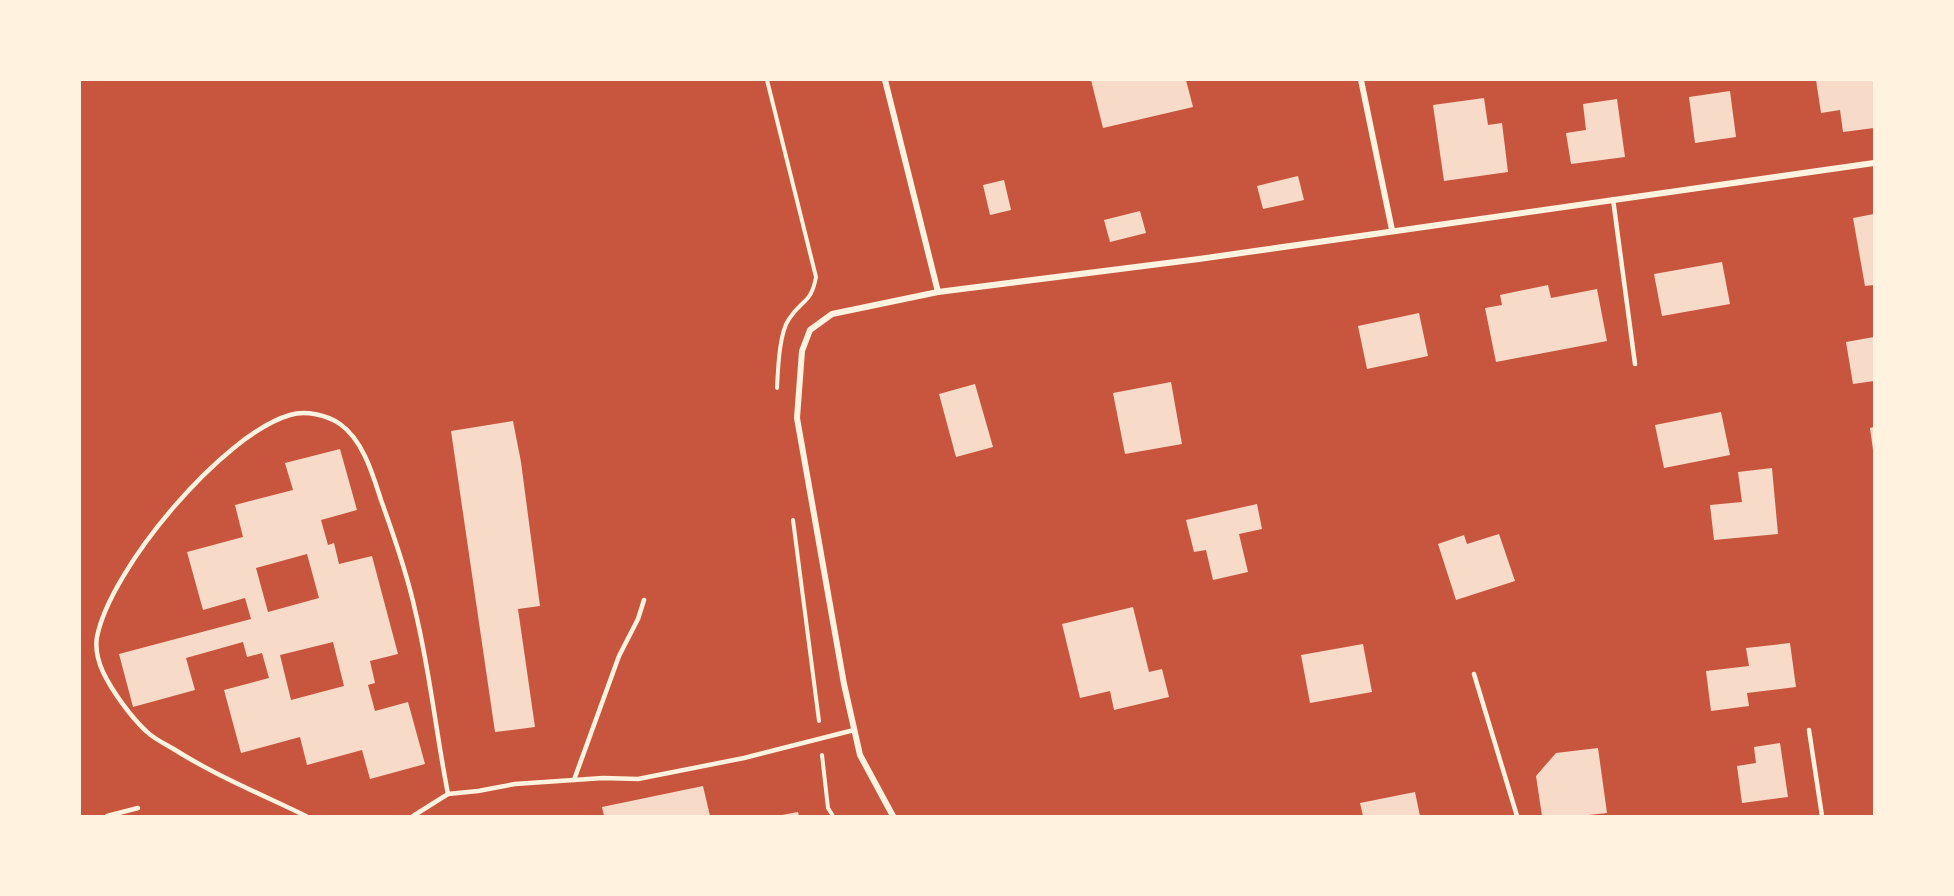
<svg xmlns="http://www.w3.org/2000/svg" width="1954" height="896" font-family="'Noto Sans',sans-serif">
  <style>
    .building { fill: #f7dbc8; fill-rule: evenodd }
    .lines { fill: none; stroke-linecap: round; stroke-linejoin: round }
    .path { stroke: #fff3e0; stroke-width: 4 }
    .service { stroke: #fff3e0; stroke-width: 4.5 }
    .minor { stroke: #fff3e0; stroke-width: 6 }
  </style>
  <rect width="100%" height="100%" fill="#c8553d"/>
  <g class="building">
    <polygon points="1091,80 1186,80 1193,107 1103,128"/>
    <polygon points="1816,80 1873,80 1874,128 1843,132 1840,110 1821,113"/>
    <polygon points="1730,91 1736,137 1695,143 1689,97"/>
    <polygon points="1484,98 1488,125 1502,123 1508,172 1444,181 1433,105"/>
    <polygon points="1617,99 1625,157 1571,164 1566,133 1586,130 1583,104"/>
    <polygon points="1298,176 1304,200 1263,209 1257,186"/>
    <polygon points="1004,180 1011,210 990,215 983,185"/>
    <polygon points="1140,211 1146,233 1110,242 1104,220"/>
    <polygon points="1874,214 1874,285 1865,286 1853,218"/>
    <polygon points="1722,262 1730,304 1662,316 1654,274"/>
    <polygon points="1548,285 1551,298 1597,289 1607,341 1496,362 1485,308 1502,305 1500,295"/>
    <polygon points="1419,313 1428,356 1367,369 1358,326"/>
    <polygon points="1874,337 1874,381 1853,384 1846,342"/>
    <polygon points="1171,382 1182,444 1125,454 1113,393"/>
    <polygon points="975,384 993,447 956,457 939,394"/>
    <polygon points="1721,412 1730,455 1664,468 1655,425"/>
    <polygon points="513,421 521,462 540,606 518,609 535,727 495,732 451,431"/>
    <polygon points="1874,427 1874,450 1873,450 1870,428"/>
    <path d="M340,449l17,61 -36,10 7,25 6,-2 5,21 33,-8 26,98 -28,7 5,22 -7,2 7,26 33,-9 17,62 -55,15 -8,-29 -55,15 -7,-28 -59,16 -17,-63 45,-12 -7,-25 -15,4 -4,-15 -57,16 9,32 -62,17 -14,-53 132,-35 -6,-21 -42,12 -16,-58 56,-15 -8,-32 58,-15 -8,-27zM307,554l12,44 -51,14 -12,-44zM333,642l11,44 -53,14 -11,-45z"/>
    <polygon points="1772,468 1778,534 1714,540 1710,505 1742,502 1738,472"/>
    <polygon points="1257,504 1262,529 1239,534 1248,572 1213,580 1206,550 1194,552 1186,520"/>
    <polygon points="1499,534 1515,581 1456,600 1438,544 1464,535 1467,544"/>
    <polygon points="1133,607 1149,672 1162,669 1169,697 1114,710 1110,691 1080,698 1062,624"/>
    <polygon points="1790,643 1796,687 1747,693 1749,706 1711,711 1706,671 1749,666 1746,648"/>
    <polygon points="1363,644 1372,692 1310,703 1301,655"/>
    <polygon points="1780,743 1788,797 1742,803 1737,766 1756,763 1754,747"/>
    <polygon points="1598,748 1607,813 1579,816 1542,816 1536,776 1556,753"/>
    <polygon points="703,786 710,816 604,816 602,807"/>
    <polygon points="1415,792 1420,816 1363,816 1360,803"/>
    <polygon points="798,812 799,816 782,816 782,815"/>
  </g>
  <g class="lines">
    <g class="path">
      <path d="M767,80l49,197c-5,27 -14,22 -27,42 -10,14 -11,51 -12,69"/>
      <polyline points="793,520 819,721"/>
      <polyline points="822,755 828,808 833,816"/>
    </g>
    <g class="service">
      <polyline points="1613,199 1635,364"/>
      <polyline points="1474,674 1517,816"/>
      <polyline points="1809,730 1822,816"/>
      <polyline points="574,780 619,656 638,619 644,600"/>
      <polyline points="107,816 138,808"/>
      <path d="M306,816c-45,-22 -92,-41 -134,-68 -9,-5 -19,-10 -26,-17 -15,-14 -34,-40 -43,-59 -5,-11 -8,-23 -6,-35 13,-68 126,-203 193,-222 15,-5 37,0 50,9 23,16 33,51 41,76 13,36 26,73 34,110 15,61 21,123 33,184"/>
      <polyline points="413,816 448,794 478,791 515,784 603,778 638,779 744,758 854,730"/>
    </g>
    <g class="minor">
      <polyline points="885,80 938,292"/>
      <polyline points="1361,80 1392,230"/>
      <polyline points="893,816 860,755 844,684 797,418 802,351 810,330 832,314 938,292 1199,259 1874,163"/>
    </g>
  </g>
  <rect width="1954" height="896" fill="none" stroke="#fff3e0" stroke-width="162"/>
</svg>
